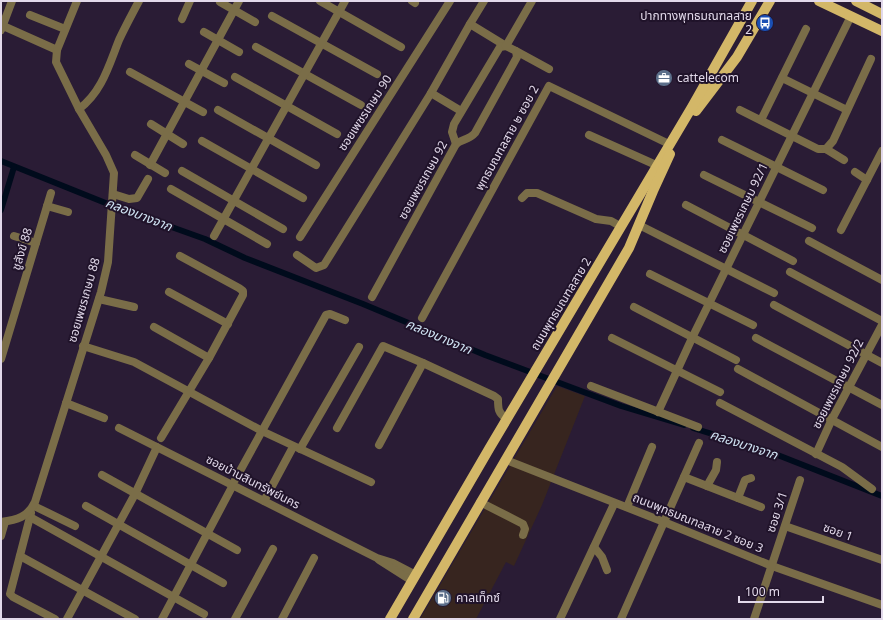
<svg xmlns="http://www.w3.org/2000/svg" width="883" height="620" font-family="Georgia,'Noto Sans Thai',serif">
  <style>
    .commercial { fill: #37251f }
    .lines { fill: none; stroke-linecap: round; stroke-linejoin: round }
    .canal { stroke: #000b1c; stroke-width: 6 }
    .minor { stroke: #7a6d48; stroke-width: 8 }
    .major { stroke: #d3b768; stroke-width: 10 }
    .labels { text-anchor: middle; stroke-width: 4; stroke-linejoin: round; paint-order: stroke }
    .poi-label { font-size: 12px; fill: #e2d9ea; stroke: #20132a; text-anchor: start }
    .street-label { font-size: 12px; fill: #e2d9ea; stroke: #20132a }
    .water-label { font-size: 13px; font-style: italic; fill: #d0e4f4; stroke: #20132a }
  </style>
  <rect width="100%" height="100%" fill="#2a1c35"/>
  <polygon class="commercial" points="557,386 585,396 542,505 514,566 506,562 476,619 420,619"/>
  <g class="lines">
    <g class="canal">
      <polyline points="1,161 113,206 205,239 245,258 363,304 485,355 621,406 684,425"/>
      <polyline points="1,210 14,167"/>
      <polyline points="693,428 770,452 882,496"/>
    </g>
    <g class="minor">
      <polyline points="320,1 401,47"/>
      <polyline points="412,1 415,3"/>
      <polyline points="220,2 255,22"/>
      <polyline points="30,15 65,29"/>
      <polyline points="272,16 377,74"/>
      <polyline points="182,19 190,1"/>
      <polyline points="470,24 484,1"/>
      <polyline points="1,25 57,50"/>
      <polyline points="1,30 12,1"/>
      <polyline points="204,32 239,52"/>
      <polyline points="256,47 361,105"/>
      <polyline points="516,51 549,69"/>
      <polyline points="189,64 224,83"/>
      <polyline points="130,72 203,112"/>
      <polyline points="235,77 337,134"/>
      <polyline points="782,78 847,110"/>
      <polyline points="431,93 470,24 506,46"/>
      <path d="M79,109c23,-17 30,-44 40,-69 6,-13 13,-26 20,-39"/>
      <polyline points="218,110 316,165"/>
      <polyline points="740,110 818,149 826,149 844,160"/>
      <polyline points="761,120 806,29"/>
      <polyline points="151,124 183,144"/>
      <polyline points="589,135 656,165"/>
      <polyline points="722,140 823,190"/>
      <polyline points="202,141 303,198"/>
      <polyline points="456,144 452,132 454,124 500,47 506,46"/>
      <polyline points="826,149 833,141 871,59"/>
      <polyline points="135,155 165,173"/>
      <polyline points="150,165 239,1"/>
      <polyline points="182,171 283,229"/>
      <polyline points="855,172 867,180"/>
      <polyline points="704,175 812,228"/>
      <polyline points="171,189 267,244"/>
      <polyline points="113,194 129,199 137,198 148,179"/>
      <polyline points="522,198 527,193 537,193 587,215 596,219 611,221 620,226"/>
      <polyline points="686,205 793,261"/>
      <polyline points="47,206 68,212"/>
      <polyline points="639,225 774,293"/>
      <polyline points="841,230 882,151"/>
      <polyline points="14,236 36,243"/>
      <polyline points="214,236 345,1"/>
      <polyline points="300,237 450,1"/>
      <polyline points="809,241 882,280"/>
      <polyline points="297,255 316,268 324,265 431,93 461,111"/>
      <polyline points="790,272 882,321"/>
      <polyline points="650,274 753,325"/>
      <polyline points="169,292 228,324"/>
      <path d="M372,297l84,-153c6,-5 13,-4 19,-11l42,-76 -1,-6 -10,-5 26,-45"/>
      <polyline points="99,299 134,307"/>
      <polyline points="774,305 882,363"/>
      <polyline points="634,307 736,360"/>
      <polyline points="422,318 549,86 669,144"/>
      <polyline points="154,327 209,358"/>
      <polyline points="612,338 720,392"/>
      <polyline points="756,338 882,405"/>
      <polyline points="83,346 134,362 264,432 371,482"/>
      <polyline points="1,359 51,193"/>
      <polyline points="738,369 882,447"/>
      <polyline points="591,386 698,427"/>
      <polyline points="66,403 104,418"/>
      <polyline points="720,403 842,467 872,489"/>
      <polyline points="658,412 693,336 851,16"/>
      <polyline points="119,428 377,558 393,563 416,575"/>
      <path d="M337,428l46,-82 40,17 71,33 4,3c0,10 0,14 9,20"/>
      <polyline points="161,438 209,358 243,295 243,291 239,288 180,256"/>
      <polyline points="379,445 423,363"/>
      <polyline points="300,449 359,347"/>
      <polyline points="816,454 832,419 882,325"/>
      <polyline points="506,460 664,522 772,566 882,605"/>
      <polyline points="102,475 237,550"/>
      <polyline points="684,477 761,507"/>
      <polyline points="235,480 326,315 330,314 345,320"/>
      <polyline points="707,486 716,470 717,462"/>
      <polyline points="738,498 745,480 751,478"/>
      <polyline points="264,501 293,447"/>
      <polyline points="480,502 523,524 525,529 523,535"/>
      <polyline points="34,506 75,526"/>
      <polyline points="86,506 223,583"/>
      <polyline points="627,507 652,447"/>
      <polyline points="31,513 10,594 13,597 55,619"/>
      <polyline points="30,517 204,614"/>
      <path d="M1,522c16,-2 27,-5 34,-20l66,-210 7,-30 6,-89 -8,-18 -27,-46 -23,-47 1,-12 20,-49"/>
      <polyline points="785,526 882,560"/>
      <polyline points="1,536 5,522"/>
      <polyline points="594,547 602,557 607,570"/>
      <polyline points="20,556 135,619"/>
      <polyline points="379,560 412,581"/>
      <polyline points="67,619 135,494 157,447"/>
      <polyline points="162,619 233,485"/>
      <polyline points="235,619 273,549"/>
      <polyline points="282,619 314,558"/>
      <polyline points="560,619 614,504"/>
      <polyline points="621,619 699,443"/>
      <polyline points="754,619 800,480"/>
    </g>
    <g class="major">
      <polyline points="819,1 882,31"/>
      <polyline points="856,1 882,14"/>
      <polyline points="696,111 737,57 770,1"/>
      <polyline points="390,619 489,449 692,107 752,1"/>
      <polyline points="413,619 629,248 653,191 670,154"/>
    </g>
  </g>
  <defs>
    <g id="bus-disc" transform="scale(0.9)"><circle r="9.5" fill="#1a4fb4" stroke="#20132a"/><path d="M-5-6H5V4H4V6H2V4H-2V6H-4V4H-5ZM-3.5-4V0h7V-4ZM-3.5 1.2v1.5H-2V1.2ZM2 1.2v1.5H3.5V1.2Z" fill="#fff"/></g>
    <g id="office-disc" transform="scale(0.9)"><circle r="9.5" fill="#5c6f8a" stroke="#20132a"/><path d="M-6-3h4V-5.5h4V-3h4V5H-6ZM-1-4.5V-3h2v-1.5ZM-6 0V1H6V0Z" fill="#fff"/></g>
    <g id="fuel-disc" transform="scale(0.9)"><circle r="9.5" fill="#5c6f8a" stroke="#20132a"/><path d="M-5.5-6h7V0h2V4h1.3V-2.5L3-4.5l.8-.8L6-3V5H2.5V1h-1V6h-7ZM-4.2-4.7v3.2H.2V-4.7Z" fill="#fff"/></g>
  </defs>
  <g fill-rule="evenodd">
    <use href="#bus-disc" x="765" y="23"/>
    <use href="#office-disc" x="664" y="78"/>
    <use href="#fuel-disc" x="443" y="598"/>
  </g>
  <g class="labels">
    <g class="poi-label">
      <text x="752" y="20" text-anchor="end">ปากทางพุทธมณฑลสาย<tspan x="752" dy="14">2</tspan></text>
      <text x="677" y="82">cattelecom</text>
      <text x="456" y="602">คาลเท็กซ์</text>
    </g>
    <g class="street-label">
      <text transform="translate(365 113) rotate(-57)" y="4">ซอยเพชรเกษม 90</text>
      <text transform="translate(507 138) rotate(-61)" y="4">พุทธมณฑลสาย ๒ ซอย 2</text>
      <text transform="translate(423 180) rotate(-61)" y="4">ซอยเพชรเกษม 92</text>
      <text transform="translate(743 208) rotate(-64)" y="4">ซอยเพชรเกษม 92/1</text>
      <text transform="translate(22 249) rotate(-73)" y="4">ชูสังข์ 88</text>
      <text transform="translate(84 300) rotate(-74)" y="4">ซอยเพชรเกษม 88</text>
      <text transform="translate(561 304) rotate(-59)" y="4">ถนนพุทธมณฑลสาย 2</text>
      <text transform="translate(838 384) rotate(-63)" y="4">ซอยเพชรเกษม 92/2</text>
      <text transform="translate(253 482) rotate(27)" y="4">ซอยบ้านสินทรัพย์นคร</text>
      <text transform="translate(777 512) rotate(-72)" y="4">ซอย 3/1</text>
      <text transform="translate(698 523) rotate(22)" y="4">ถนนพุทธมณฑลสาย 2 ซอย 3</text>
      <text transform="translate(838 532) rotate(20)" y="4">ซอย 1</text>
    </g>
    <g class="water-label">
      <text transform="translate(139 214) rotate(21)" y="5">คลองบางจาก</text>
      <text transform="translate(439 336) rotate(23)" y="5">คลองบางจาก</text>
      <text transform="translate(744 444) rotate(18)" y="5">คลองบางจาก</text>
    </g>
  </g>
  <rect width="883" height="620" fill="none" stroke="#e2d9ea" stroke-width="4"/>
  <path d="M739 596v6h84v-6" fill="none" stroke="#e2d9ea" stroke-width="2"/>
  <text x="745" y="596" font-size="12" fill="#e2d9ea" stroke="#20132a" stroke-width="3" paint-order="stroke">100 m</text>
</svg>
